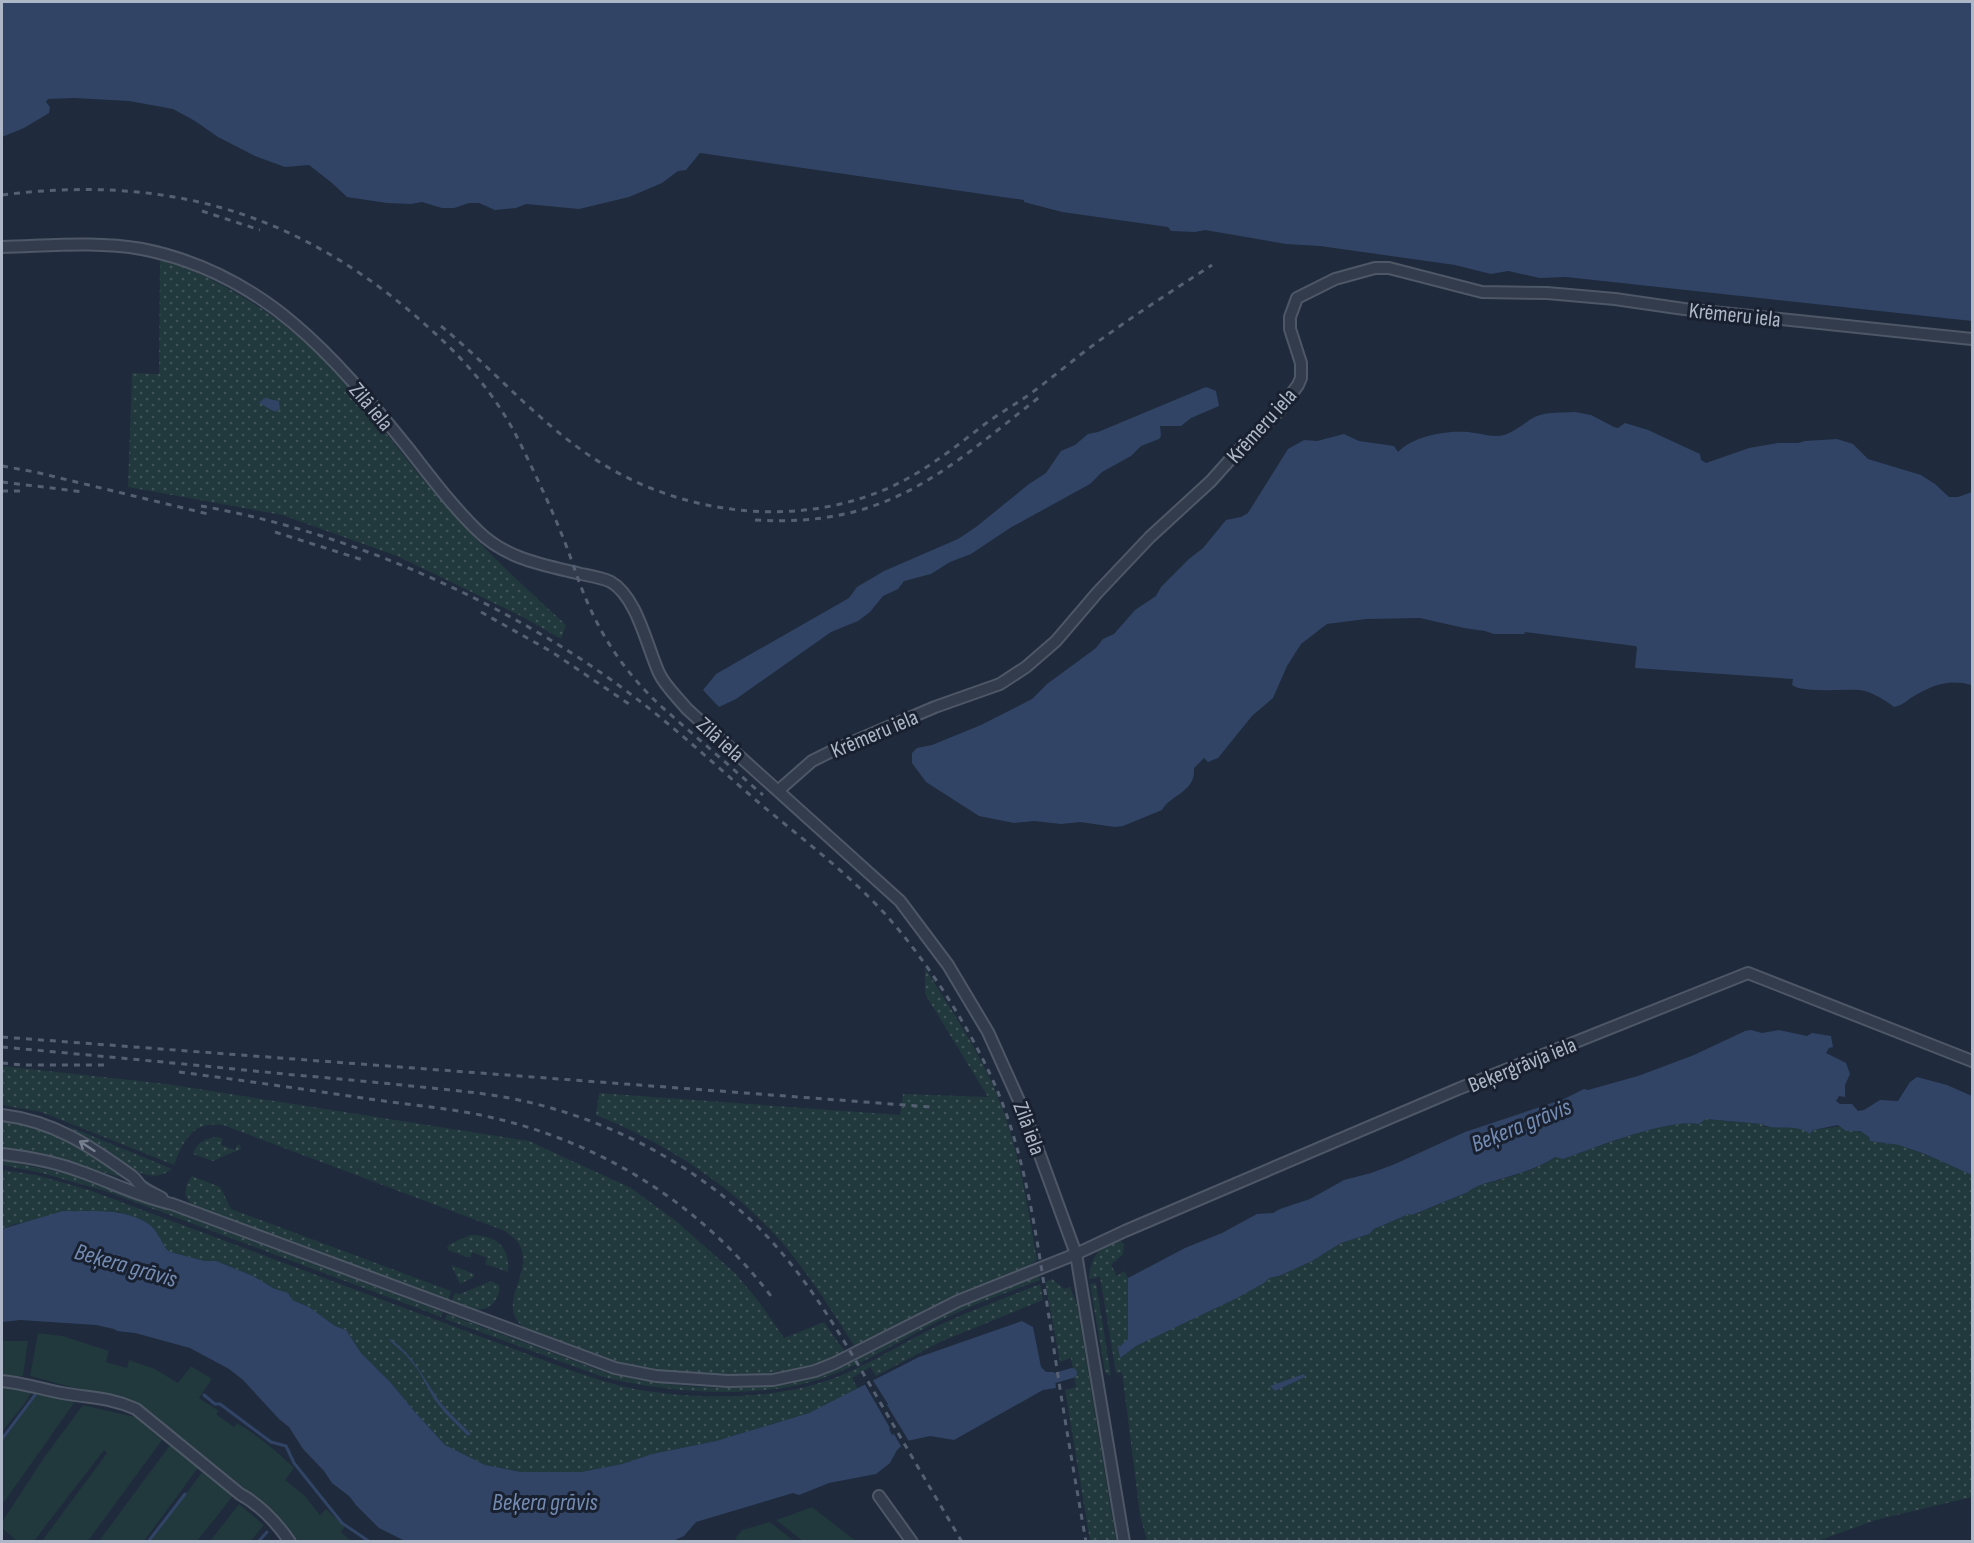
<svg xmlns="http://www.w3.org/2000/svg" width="1974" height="1543" font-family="'Sofia Sans Condensed',sans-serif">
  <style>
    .grass { fill: url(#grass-dots) }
    .garden { fill: #21383d }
    .water { fill: #314465 }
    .pier { fill: #1f2a3c }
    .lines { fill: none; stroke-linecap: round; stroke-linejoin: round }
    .stream { stroke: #314465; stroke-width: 3 }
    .canal { stroke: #314465; stroke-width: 10 }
    .street-casing { stroke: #4e5766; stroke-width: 14 }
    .street { stroke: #333c4c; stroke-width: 10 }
    .rail { stroke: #556073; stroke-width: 3; stroke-dasharray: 6 6; stroke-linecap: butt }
    .oneway { stroke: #778090 }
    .labels { text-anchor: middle; stroke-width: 6; stroke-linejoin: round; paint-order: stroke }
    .street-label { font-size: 22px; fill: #aeb7c8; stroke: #192130 }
    .water-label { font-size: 24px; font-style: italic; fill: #748bb2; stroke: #192130 }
  </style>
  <defs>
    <pattern id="grass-dots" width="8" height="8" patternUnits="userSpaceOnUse" patternTransform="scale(1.5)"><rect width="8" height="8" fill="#21383d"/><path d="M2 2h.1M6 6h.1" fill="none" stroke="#3f5358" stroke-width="1.8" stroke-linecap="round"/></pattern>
  </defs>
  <rect width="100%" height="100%" fill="#1f2a3c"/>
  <g class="grass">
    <path d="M160,260c25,6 49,18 71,30 38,22 75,49 104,82 41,45 76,96 117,141 35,40 75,76 114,112l-5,14 -40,-23 -124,-60 -115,-41 -154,-28 4,-114 27,1z"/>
    <path d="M925,968c21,34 44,67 61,103 30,58 40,125 51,189l-9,6 -76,31 -97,50c-17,-26 -34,-54 -53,-79 -50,-70 -127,-121 -206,-153l3,-22 301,22 3,-21 85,3 -63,-103z"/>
    <path d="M2,1066l165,18 362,57 102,47 45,33 60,53 23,28 25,36 40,-16 21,30c-70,33 -169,29 -242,7 -25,-7 -49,-18 -73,-27 -43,-26 11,-61 -14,-92 -2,-3 -8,-6 -11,-9l-282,-106c-31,-4 -39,15 -49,40l-133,-53 -39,-7z"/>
    <path d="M1705,1119l57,5 4,3h30l16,5 1,-2 28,-4 2,2c10,2 24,3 27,13l29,4 26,9 47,21v322l-96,23 -58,21h-671l-7,-26 -18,-143 -6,1 -16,-96 -11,2c1,-19 11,-39 32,-38l3,3 -1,10 -12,11 6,11 7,-5 4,7v61l-10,9 2,10 16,-12 133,-68 10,-2 33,-15 29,-18 28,-9 5,-5 35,-15 4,1 55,-23c8,-8 17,-8 27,-11 20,-6 43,-12 60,-24l8,2c32,-11 105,-41 136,-35z"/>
    <path d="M2,1121c53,7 80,29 124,58l-77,-23 -47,-8z"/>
    <path d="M68,1126l104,43c-12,9 -22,8 -36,2z"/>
    <path d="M218,1137l5,2 -2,6 14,5 3,-6 2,1 1,4 -28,12 -20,-7c3,-12 13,-16 25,-17z"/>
    <polygon points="2,1160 77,1176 443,1312 441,1317 108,1192 42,1173 2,1165"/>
    <path d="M2,1170l34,5 53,15 481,180c21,7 43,15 65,19 56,10 126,11 181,-5 40,-11 77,-36 115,-55 35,-17 72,-30 109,-45l3,16 -103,42 -64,34 -6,-9 -18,11 6,11 -49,24 -93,28 -64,13 -30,10 -41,8h-60l-36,-7 -40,-20 -31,-34 -23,-28 -30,-30 -15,-23 -11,-4 -26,-19 -17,-7 -4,-7 -15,-5 -20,-12 -37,-15h-11l-35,-9 -28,-32 -23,-8 -104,12 -13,5z"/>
    <path d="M192,1176l28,11 11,22 220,82 -3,10 -254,-95c-12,-9 -10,-19 -2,-30z"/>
    <path d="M470,1235c25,-1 41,12 38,37l-23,-8 2,-6 -15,-6 -2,6 -22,-8 -1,-3 3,-3z"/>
    <polygon points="451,1265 474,1274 474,1277 460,1284"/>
    <path d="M1039,1274l1,6c-32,12 -66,24 -97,39 -41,20 -80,46 -123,60 -62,21 -157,14 -220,-3l-155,-57 2,-5 157,58c65,16 146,24 212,4 33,-10 64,-28 95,-44 42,-22 84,-41 128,-58z"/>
    <polygon points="1052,1279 1064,1289 1070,1287 1077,1305 1116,1541 1090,1541 1065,1390 1076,1387 1071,1358 1060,1362 1045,1282"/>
    <path d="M491,1281l8,4c1,5 0,8 -3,14 -10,18 -29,9 -45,3l4,-9 5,1z"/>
    <polygon points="1096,1283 1111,1375 1108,1375 1105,1372 1090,1284"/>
  </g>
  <g class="garden">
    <path d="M38,1333l25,3 46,15 -3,11 21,6 2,-8 26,9 23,14 13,-17 21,13 -13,19 20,13 -3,3 18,13 3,-4c22,13 39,27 57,45l-9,12 19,15 16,20 6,-6 19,18 -4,5 10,9h-53l-36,-38 -18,-15 -72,-58 -35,-25 -107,-29z"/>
    <polygon points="2,1341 28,1341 23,1376 2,1377"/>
    <path d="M10,1386l22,5c-8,16 -20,27 -30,41v-45z"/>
    <polygon points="39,1392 74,1403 2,1505 2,1442"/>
    <polygon points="83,1405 135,1417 162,1440 88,1541 42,1541 107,1453 104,1450 34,1541 17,1541 2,1528 2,1522 43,1459"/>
    <polygon points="170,1445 198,1468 144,1541 99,1541"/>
    <polygon points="202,1472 233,1496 197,1541 151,1541"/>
    <polygon points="239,1504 264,1525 251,1541 210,1541"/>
    <polygon points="812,1507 856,1541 803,1541 776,1520"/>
    <polygon points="770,1522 794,1541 739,1541 735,1539 742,1530"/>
  </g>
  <g class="water">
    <polygon points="2,2 1972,2 1972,321 1566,277 1540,278 1508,271 1491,274 1455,265 1320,246 1286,244 1205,230 1195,232 1171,231 1168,227 1062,212 1024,202 1024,200 700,153 686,170 678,171 662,183 629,197 579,209 526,204 516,208 495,210 479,203 469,203 454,208 442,208 422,202 411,204 387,203 347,197 332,183 309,165 285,167 255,156 218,137 195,121 173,109 129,101 74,98 48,99 46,102 50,107 49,113 24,128 2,137"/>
    <polygon points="1206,387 1216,391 1219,406 1191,418 1181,426 1160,426 1161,436 1159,439 1141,446 1131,456 1102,472 1090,484 1010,528 971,554 950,562 931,574 904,581 898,589 883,596 870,612 858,621 831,632 736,699 719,707 703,690 716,674 849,598 857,587 884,571 958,539 976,527 1029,484 1046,473 1061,451 1075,445 1088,434 1098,432"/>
    <polygon points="264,398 279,401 280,409 275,412 259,403"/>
    <path d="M1575,412l16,3 23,12 4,1 7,-5 23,7 52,24 1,6 5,3 43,-15 29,-5h20l7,-2 32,-2 16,5 15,15 53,16 14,9 14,13h9l14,-5v193c-23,-6 -37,-1 -58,11 -8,5 -11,9 -20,11 -9,-7 -24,-16 -34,-17 -21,-1 -42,2 -62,-2l-6,-3 1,-6 -158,-11 2,-21 -2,-1 -110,-14 -1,2h-30l-9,-3 -21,-3 -44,-10 -54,1 -39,5 -26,20 -14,22 -14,32 -21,18 -34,42 -10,4 -4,-4 -10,10c2,24 -23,26 -32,42l-39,16 -8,1 -35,-5 -19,2 -27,-3 -20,2 -35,-7 -53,-34 -14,-19v-10l5,-5 15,-3 49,-20 51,-26 15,-15 49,-36 7,-9 11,-5 21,-24 21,-14 5,-9 28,-28 14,-11 23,-28 15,-3 7,-4 40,-64 16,-9 13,1 27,-7 15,7 35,5 4,6c15,-16 48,-22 70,-20 11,1 26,6 36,3 10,-3 21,-12 27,-16 12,-8 30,-6 44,-7z"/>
    <path d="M1751,1030l11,3 17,-3 28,6 5,-3 19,3 2,11 -4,1 -3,5 20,10 4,11 -5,11v12l-6,-1 -3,5 4,3h12l6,7 6,-1 16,-10 18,1 12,-19 7,-5 30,8 25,11v79l-47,-21 -26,-9 -29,-4 -1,-4 -9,-6h-14l-8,-6 -25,5 -3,4c-16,-12 -35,-2 -48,-10l-56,-5 -7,5c-31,-6 -105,24 -136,35l-8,-2c-16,11 -37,17 -55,22 -11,4 -23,5 -32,13l-56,23 -3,-1 -35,15 -5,5 -28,9 -29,18 -33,15 -10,2 -5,5 -27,15 -101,48 -16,12 -2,-10 10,-9v-61l57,-30 37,-15 35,-19 16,-1 7,-4 30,-10 34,-19 27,-7 24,-9 70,-32 99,-33 20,-10 4,1 50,-14 56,-21 51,-24z"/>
    <path d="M63,1211c29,1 64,-4 88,15 8,7 10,19 19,26l35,9h11l37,15 20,12 15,5 4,7 17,7 26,19 11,4 15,23 30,30 23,28 31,34 40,20 36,7h60l41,-8 30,-10 64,-13 93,-28 110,-56 103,-36 11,6 8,40 5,5h8l2,16 -13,2 -89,50 -24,-4 -23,5 -10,9 -7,13 -14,11 -47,9 -30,12 -6,-2 -97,29 -12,14 -9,4 -15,2 -255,-1 -26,-13 -23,-23 -7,-9 -17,-13 -8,-12 -21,-22 -14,-22 -10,-8 -36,-39 -14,-11 -39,-21 -55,-15 -18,-2 -3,-2 -18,-4 -76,-5 -18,2v-93z"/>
    <path d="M390,1339c24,16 34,41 51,64 9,11 20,21 30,31l-3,2 -23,-23 -11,-14 -16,-29 -13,-16 -15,-13z"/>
    <polygon points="1304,1374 1305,1377 1303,1378 1275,1391 1270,1386"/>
  </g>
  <polygon class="pier" points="872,1379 888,1404 887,1405 910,1443 902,1448 894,1434 892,1435 889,1429 890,1428 864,1383"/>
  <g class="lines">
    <g class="stream">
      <polyline points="204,1395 215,1404 220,1404 271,1442 286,1446 294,1463 342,1523 370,1542"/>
      <polyline points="2,1439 35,1395"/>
      <polyline points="148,1542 185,1494"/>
      <polyline points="258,1542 267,1532"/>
    </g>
    <polyline class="canal" points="1041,1378 1055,1378 1072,1373"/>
    <g class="street-casing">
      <g id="street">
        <path d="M2,247c46,-1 94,-6 140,2 122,24 192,107 266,199 22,28 44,58 70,83 28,28 66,34 103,43 10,2 22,4 30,8 26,15 36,65 48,91 6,13 19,25 28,36l213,192 48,64 40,67 37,82 51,140 48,288"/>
        <polyline points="779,790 812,761 832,751 935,707 1000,684 1026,667 1056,641 1097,593 1150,537 1211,481 1236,453 1279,411 1298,385 1301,378 1301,363 1290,329 1290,317 1297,298 1335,279 1375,268 1389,268 1482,292 1547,293 1615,299 1684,309 1972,339"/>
        <path d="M2,1115c52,6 88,31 130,61 4,3 6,7 9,10 6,5 14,8 21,12"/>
        <path d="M2,1154c26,3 53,8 77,17 32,11 61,26 93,33l443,164 41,8 72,5 45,-1 42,-9 20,-8 123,-62 118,-47 49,-23 333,-142 290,-116 224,88"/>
        <path d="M2,1381c20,2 40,8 60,12 27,5 48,4 74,16l104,85c20,11 37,29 50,48"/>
        <polyline points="879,1496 912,1542"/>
      </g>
    </g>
    <use href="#street" class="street"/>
    <g class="rail">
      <path d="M2,195c159,-20 287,14 410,118 47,40 83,78 110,134 14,29 28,58 40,88 10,24 17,50 28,73 17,38 42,72 73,100l100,87"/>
      <polyline points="202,211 260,230"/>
      <path d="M441,326c57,47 105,106 170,143 88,50 201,59 292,12 30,-16 56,-37 82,-57 15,-11 31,-20 45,-30 19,-14 36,-28 54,-42 41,-31 85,-59 128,-87"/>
      <polyline points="2,466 35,472 208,514"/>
      <polyline points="2,482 84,492"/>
      <polyline points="2,491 23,491"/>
      <path d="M201,506c144,25 302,94 420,181 48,35 92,76 137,115 43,36 90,71 128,113 43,48 90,122 114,182 30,76 39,159 52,239 10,69 22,137 34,206"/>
      <path d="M755,520c133,8 190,-49 287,-125"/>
      <polyline points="275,532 363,560"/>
      <polyline points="481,612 552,652 629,704"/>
      <polyline points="2,1037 931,1107"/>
      <path d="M2,1047c97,9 195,18 292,28 49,4 98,9 147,14 29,3 58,6 87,13 85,20 167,63 230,125 47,47 81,105 115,163 29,50 59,101 89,152"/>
      <polyline points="2,1063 23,1065 107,1065"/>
      <path d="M179,1072c61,8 123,17 184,26 45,7 91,10 135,21 111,27 208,90 276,181"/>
    </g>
  </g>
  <defs><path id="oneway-shaft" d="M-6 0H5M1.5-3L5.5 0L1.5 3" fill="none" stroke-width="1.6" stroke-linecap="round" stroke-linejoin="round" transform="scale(1.5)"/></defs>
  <use class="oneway" href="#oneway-shaft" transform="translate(87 1146) rotate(-147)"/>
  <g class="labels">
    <g class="street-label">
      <text transform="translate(1735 314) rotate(6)" y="8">Krēmeru iela</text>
      <text transform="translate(372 406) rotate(50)" y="8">Zilā iela</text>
      <text transform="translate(1261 425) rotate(-48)" y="8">Krēmeru iela</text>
      <text transform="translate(874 733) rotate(-23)" y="8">Krēmeru iela</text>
      <text transform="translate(721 739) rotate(42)" y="8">Zilā iela</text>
      <text transform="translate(1522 1064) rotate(-22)" y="8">Beķergrāvja iela</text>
      <text transform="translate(1030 1128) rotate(70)" y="8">Zilā iela</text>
    </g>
    <g class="water-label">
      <text transform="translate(1521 1125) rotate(-22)" y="8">Beķera grāvis</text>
      <text transform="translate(126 1265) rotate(16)" y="8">Beķera grāvis</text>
      <text x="545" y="1510">Beķera grāvis</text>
    </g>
  </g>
  <rect width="1974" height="1543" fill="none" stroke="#aeb7c8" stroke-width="6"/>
</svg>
